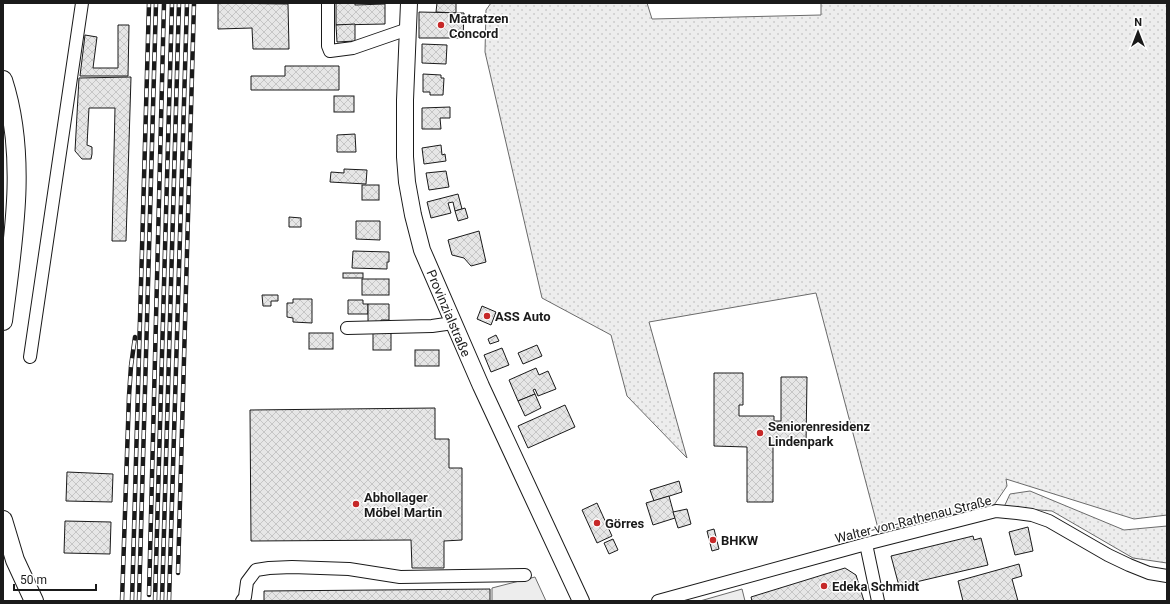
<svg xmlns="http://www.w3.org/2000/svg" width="1170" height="604" font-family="Roboto,sans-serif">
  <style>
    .grass { fill: url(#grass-dots); stroke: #6a6a6a }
    .built { fill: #ededed; stroke: #6a6a6a }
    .building { fill: url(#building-cross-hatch); stroke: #1a1a1a }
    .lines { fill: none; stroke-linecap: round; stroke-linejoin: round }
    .minor-casing { stroke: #1a1a1a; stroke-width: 14 }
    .major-casing { stroke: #1a1a1a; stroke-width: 18 }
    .highway-casing { stroke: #1a1a1a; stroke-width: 20 }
    .minor { stroke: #fff; stroke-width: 12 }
    .major { stroke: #fff; stroke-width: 16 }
    .highway { stroke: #fff; stroke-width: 18 }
    .rail-casing { stroke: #1a1a1a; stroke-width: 4.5 }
    .rail { stroke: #fff; stroke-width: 3; stroke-dasharray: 9; stroke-linecap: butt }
    .poi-dot { fill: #c62828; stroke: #fff; stroke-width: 1.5 }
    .labels { text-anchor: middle; stroke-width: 3; stroke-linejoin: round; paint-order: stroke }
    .poi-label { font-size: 13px; font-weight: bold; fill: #1a1a1a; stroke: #fff; text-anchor: start }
    .street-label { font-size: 13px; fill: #1a1a1a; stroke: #fff }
  </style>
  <defs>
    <pattern id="grass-dots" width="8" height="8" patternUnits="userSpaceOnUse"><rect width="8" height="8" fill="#ededed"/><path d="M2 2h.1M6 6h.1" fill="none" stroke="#cbcbcb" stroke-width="1.8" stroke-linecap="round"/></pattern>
    <pattern id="building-cross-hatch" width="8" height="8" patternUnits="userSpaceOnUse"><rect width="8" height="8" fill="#e6e6e6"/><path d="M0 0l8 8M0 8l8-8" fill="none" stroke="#c5c5c5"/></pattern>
  </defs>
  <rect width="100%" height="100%" fill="#fff"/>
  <g class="grass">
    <polygon points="491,3 647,3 652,19 821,15 821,3 1167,3 1167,515 1134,519 1006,479 1007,486 994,505 879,532 816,293 649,322 687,458 627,396 611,335 542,298 485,52 486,10"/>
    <polygon points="1030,491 1124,530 1167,526 1167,563 1133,558 1052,511 1004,507 1010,494"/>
  </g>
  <g class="built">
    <polygon points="535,577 546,601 492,601 492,588"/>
    <polygon points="742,589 745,601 700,601"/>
  </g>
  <g class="building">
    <polygon points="218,3 288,4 289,49 253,49 252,28 218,29"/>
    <polygon points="336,3 355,3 355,5 385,4 385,24 336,25"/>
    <polygon points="437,3 456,3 456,13 436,12"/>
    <polygon points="419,12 464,13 463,38 419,38"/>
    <polygon points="355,24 355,41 337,42 336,25"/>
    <polygon points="118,25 129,25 128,76 80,76 85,35 97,37 93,68 118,68"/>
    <polygon points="422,44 447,45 446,64 422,63"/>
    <polygon points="285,66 339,66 339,90 251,90 251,76 285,76"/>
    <polygon points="423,74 441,75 441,78 444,78 443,95 430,95 430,92 423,92"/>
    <polygon points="131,77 126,241 112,241 115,108 89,108 87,145 92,147 92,154 91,159 82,159 75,151 79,78"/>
    <rect x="334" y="96" width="20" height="16"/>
    <polygon points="450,107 450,118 440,118 441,129 422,129 422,108"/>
    <polygon points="355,134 356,152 337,152 337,135"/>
    <polygon points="441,145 442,155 445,154 446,161 424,164 422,148"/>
    <polygon points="344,169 367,170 366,184 330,182 331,172 344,173"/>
    <polygon points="446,171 449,187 429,190 426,173"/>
    <rect x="362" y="185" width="17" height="15"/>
    <polygon points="458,194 462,209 455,211 453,202 448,203 451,213 431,218 427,202"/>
    <polygon points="465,208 468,218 458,221 455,211"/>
    <polygon points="289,217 301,218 301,227 289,227"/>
    <polygon points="356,221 380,221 380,240 356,239"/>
    <polygon points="479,231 486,262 471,266 464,258 452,255 448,240"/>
    <polygon points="353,251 389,252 389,262 387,262 387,269 352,268"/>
    <rect x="343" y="273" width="20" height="5"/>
    <rect x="362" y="279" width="27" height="16"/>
    <polygon points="262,295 278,295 278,301 271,301 271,306 263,306"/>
    <polygon points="293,299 312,299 312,323 293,322 293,318 287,317 287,303 293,303"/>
    <polygon points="348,300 363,300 363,304 368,304 368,314 348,314"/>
    <polygon points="368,304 389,304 389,320 381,320 381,324 368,324"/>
    <polygon points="482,306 496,312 491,325 477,319"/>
    <rect x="309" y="333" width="24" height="16"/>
    <rect x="373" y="333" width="18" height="17"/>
    <polygon points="496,335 499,341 490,344 488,339"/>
    <polygon points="537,345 542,356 523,364 518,353"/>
    <polygon points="502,348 509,365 491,372 484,355"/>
    <rect x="415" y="350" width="24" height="16"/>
    <polygon points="536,368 539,375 548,371 556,389 538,396 535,389 533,390 535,394 518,401 509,380"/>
    <polygon points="714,373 743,373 743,405 739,405 739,416 774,416 774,421 781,421 781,377 807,377 806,445 773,445 773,502 747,502 747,447 714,446"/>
    <polygon points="535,394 541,408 525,416 518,401"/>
    <polygon points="565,405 575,427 528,448 518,426"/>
    <polygon points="435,408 435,439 449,439 449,468 462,468 462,540 444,541 444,568 412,568 411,540 251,541 250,410"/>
    <polygon points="67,472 113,474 112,502 66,501"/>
    <polygon points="679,481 682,492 654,501 650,490"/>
    <polygon points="669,496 675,518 653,525 646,503"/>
    <polygon points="597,503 612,536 597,543 582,510"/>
    <polygon points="687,509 691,524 678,528 673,512"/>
    <polygon points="65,521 111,522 110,554 64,553"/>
    <polygon points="1028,527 1033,551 1015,555 1009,532"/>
    <polygon points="714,529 719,549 712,551 707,531"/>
    <polygon points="973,536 974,540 981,538 988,565 899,586 891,556"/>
    <polygon points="613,539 618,550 609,554 604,543"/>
    <polygon points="1019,564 1022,576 1012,579 1018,601 963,601 958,581"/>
    <polygon points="845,568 856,575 864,601 752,601 751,597"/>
    <polygon points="490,589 490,601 264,601 264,591"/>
  </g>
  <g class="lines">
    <g class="minor-casing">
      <g id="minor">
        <polyline points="328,3 328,46 330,51 353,48 408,29"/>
        <polyline points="347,328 432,326 453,323"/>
        <polyline points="30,357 82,3"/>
        <polyline points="866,544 878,601"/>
        <polyline points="242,601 245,597 247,582 256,570 269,568 292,567 349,569 400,577 525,575"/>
        <polyline points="658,601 866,544 996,511 1017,513 1032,515 1049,521 1108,555 1129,565 1149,573 1167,576"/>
      </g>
    </g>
    <g class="major-casing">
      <polyline id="major" points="409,3 405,100 405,157 407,182 413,215 422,250 481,386 581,601"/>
    </g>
    <g class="highway-casing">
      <g id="highway">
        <path d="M3,80c25,77 10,162 0,241"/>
        <polyline points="3,520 15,560 34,601"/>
      </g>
    </g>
    <use href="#minor" class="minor"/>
    <use href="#major" class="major"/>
    <use href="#highway" class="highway"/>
    <g class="rail-casing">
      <g id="rail">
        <polyline points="178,573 194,3"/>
        <polyline points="149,595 164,3"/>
        <polyline points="122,601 129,396 131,366 135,337"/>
        <polyline points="132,601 149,3"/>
        <polyline points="139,601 156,3"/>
        <polyline points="155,601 172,3"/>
        <polyline points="162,601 179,3"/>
        <polyline points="169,601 187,3"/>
      </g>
    </g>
    <use href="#rail" class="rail"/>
  </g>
  <g class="poi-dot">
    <circle cx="441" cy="25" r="4"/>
    <circle cx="487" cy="316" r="4"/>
    <circle cx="760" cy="433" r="4"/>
    <circle cx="356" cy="504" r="4"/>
    <circle cx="597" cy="523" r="4"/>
    <circle cx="713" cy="540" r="4"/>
    <circle cx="824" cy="586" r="4"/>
  </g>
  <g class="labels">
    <g class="poi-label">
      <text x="449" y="23">Matratzen<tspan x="449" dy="15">Concord</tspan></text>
      <text x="495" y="321">ASS Auto</text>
      <text x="768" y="431">Seniorenresidenz<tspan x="768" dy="15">Lindenpark</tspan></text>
      <text x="364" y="502">Abhollager<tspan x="364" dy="15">Möbel Martin</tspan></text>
      <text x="605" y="528">Görres</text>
      <text x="721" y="545">BHKW</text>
      <text x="832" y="591">Edeka Schmidt</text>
    </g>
    <g class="street-label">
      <text transform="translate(449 313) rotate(67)" y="5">Provinzialstraße</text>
      <text transform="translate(913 519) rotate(-14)" y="5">Walter-von-Rathenau Straße</text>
    </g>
  </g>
  <rect width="1170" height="604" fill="none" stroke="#1a1a1a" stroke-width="8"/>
  <g transform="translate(1138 32)" stroke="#ffffff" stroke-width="3" paint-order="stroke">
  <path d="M0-3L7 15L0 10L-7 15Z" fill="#1a1a1a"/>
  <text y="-6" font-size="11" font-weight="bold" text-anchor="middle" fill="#1a1a1a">N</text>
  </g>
  <path d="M14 584v6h82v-6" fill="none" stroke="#1a1a1a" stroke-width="2"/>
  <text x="20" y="584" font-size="12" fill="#1a1a1a" stroke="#ffffff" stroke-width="3" paint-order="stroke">50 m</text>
</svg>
